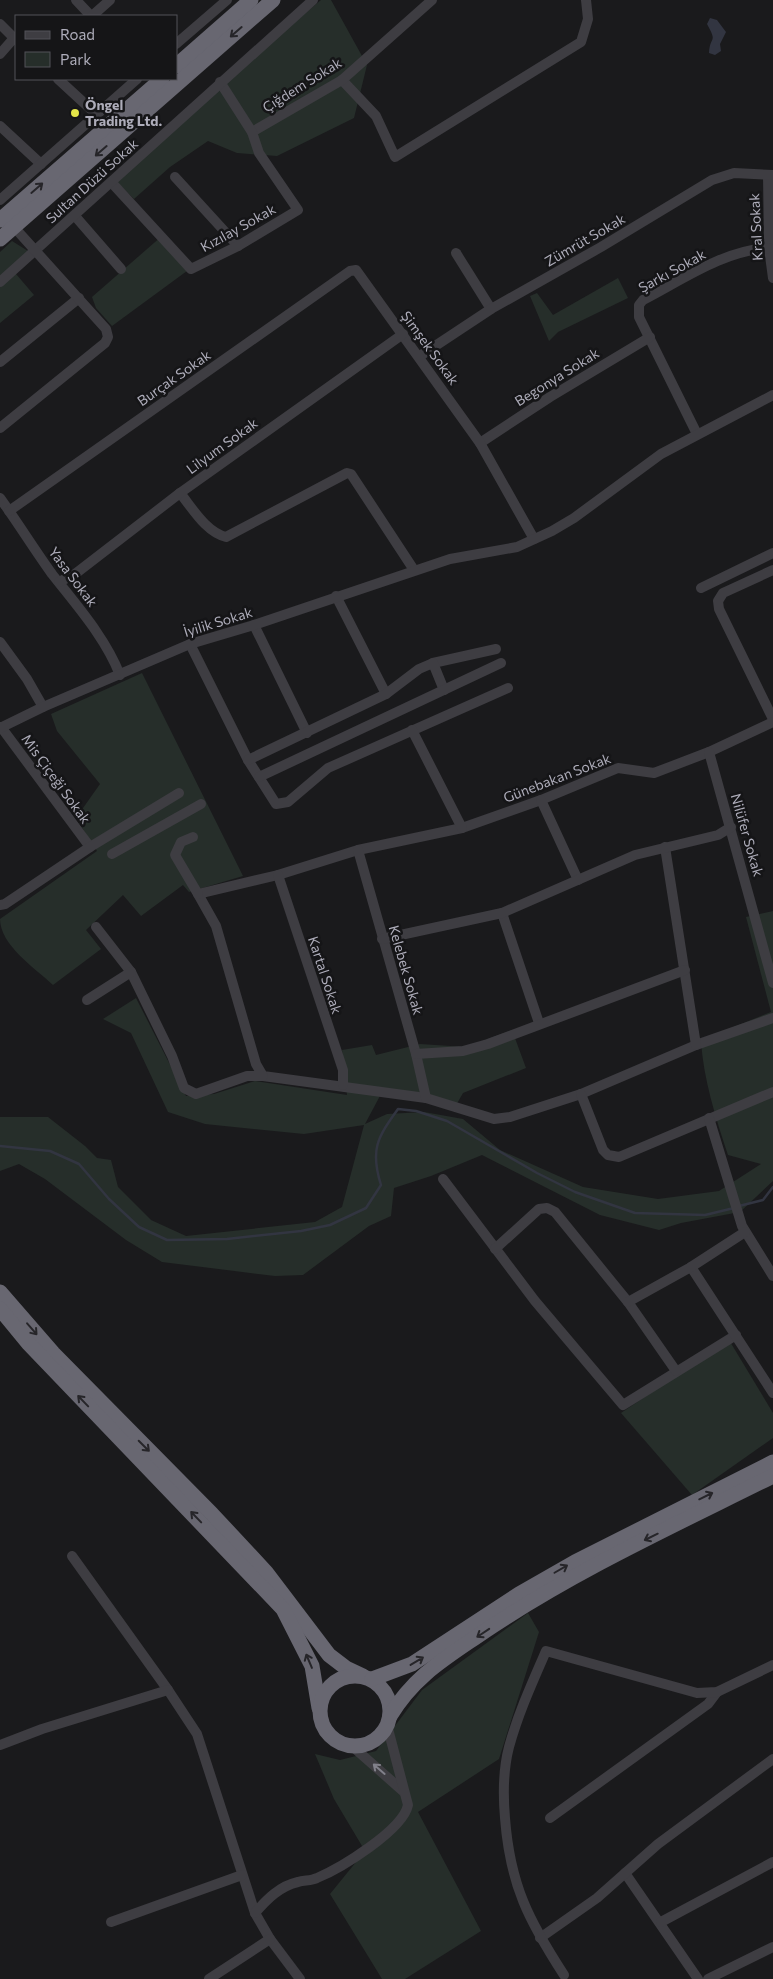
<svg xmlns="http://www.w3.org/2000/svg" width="773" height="1979" font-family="Commissioner,sans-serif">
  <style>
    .green { fill: #262e2a }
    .water { fill: #323541 }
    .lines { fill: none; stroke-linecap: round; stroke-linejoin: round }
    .stream { stroke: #323541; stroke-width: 2.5 }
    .minor { stroke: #3e3d42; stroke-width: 10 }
    .highway { stroke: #686771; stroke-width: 15 }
    .oneway { stroke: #262529 }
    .oneway2 { stroke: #81808a }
    .poi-dot { fill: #e3e449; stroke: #151517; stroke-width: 2 }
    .labels { text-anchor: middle; stroke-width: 5; stroke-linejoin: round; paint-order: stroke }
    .street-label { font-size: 14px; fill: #aeadba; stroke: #151517 }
    .poi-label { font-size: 14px; font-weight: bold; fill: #aeadba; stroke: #151517; text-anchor: start }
  </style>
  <rect width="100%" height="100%" fill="#1a1a1c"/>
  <g class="green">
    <polygon points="321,0 331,0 367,65 354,118 277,156 237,153 208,141 170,167 134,199 111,176"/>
    <polygon points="162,236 191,268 112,326 96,308 92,297"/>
    <polygon points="12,241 28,251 10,267 34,295 0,323 0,252"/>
    <polygon points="618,278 628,298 558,332 549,341 530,296 537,293 553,315"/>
    <path d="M142,673l101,203 -54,16 -6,-7 -42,31 -18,-21 -37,35 15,19 -48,36c-18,-17 -53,-40 -53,-66l97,-68 -21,-33 24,-34 -43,-53 -6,-17z"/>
    <path d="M773,911v270l-33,31 -59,11 -22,7 -59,-15 -118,-60 -51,21 -37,12 -3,28 -22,10 -66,49 -28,1 -113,-14 -36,-22 -81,-61 -26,-15 -19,7v-54h48l37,29 12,12 14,2 7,27 33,33 35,16 129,-14 27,-15 22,-82 -60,9 -99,-10 -37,-12 -37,-79 -28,-14 33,-21 50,98 28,-2 41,-13 92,14 -5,-45 30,-5 4,10 44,-11 46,3 46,-17 14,38 -63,25 -8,14 -74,-13 -16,30 22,-10 37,-2 39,7 37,31 83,37 75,12 61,-8 42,-27 -33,-9c-12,-36 -25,-77 -27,-115l70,-28 -25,-95z"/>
    <polygon points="729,1340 773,1413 773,1438 692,1495 621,1413"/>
    <polygon points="528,1613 539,1632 499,1759 418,1812 481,1931 405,1979 382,1979 330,1894 365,1851 334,1799 315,1754 340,1760 376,1751 422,1690"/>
  </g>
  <path class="water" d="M710,18l7,2 9,12 -6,12 1,7 -6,4 -6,-2c1,-18 9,-9 -2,-29z"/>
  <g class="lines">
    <g class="stream">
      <path d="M0,1146l50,5 29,13 30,35 30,28 28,13 60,-1 74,-8 29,-6 36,-17 15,-23c-11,-35 -4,-47 17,-76l18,2 31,10 90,52 38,19 60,21 70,2 29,-7"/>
      <polyline points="739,1206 763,1200 773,1187"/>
    </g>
    <g class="minor">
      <polyline points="76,0 91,16"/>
      <polyline points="92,16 110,0"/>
      <polyline points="0,24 16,40"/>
      <polyline points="176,44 227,0"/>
      <polyline points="0,54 14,38"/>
      <polyline points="58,79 96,114"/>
      <polyline points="342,80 376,116 395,157 581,42 588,19 586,0"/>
      <polyline points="0,126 41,164"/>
      <polyline points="252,132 342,80 432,0"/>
      <polyline points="768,175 769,248 773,278"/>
      <polyline points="175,177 238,246"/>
      <polyline points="112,183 191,269 238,246 298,210 259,153 252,132 220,82"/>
      <polyline points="0,200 137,79"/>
      <polyline points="75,216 121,269"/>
      <polyline points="456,253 491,309"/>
      <polyline points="0,282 313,0"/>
      <polyline points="420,356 491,309 601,247 712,180 734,173 773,175"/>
      <polyline points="0,362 79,298"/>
      <polyline points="0,428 105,343 108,337 106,329 14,227"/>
      <path d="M697,434l-58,-117v-12l4,-5c39,-20 81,-50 126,-52"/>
      <polyline points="480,443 550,397 650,337"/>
      <path d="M180,493c13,16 26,39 46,44l121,-64 4,1 63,96"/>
      <path d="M0,498c18,25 34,51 52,76 25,32 53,63 68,101"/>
      <polyline points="9,511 350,271 356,270 480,443 534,539"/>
      <polyline points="773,570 723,593 718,601 719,609 773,719"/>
      <polyline points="59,582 75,574 180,493 403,334"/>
      <polyline points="701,588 773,553"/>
      <polyline points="336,596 386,694"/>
      <polyline points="254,625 307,733"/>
      <polyline points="0,642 27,679 43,707"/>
      <polyline points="190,644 248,760 276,804 288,802 328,768 508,688"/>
      <polyline points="433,663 496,649"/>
      <polyline points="773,722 709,752 654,773 618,768 541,800 462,828 358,850 278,875 198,894 216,926 256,1064 263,1076 426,1098 494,1119 510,1117 581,1094 696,1045 773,1018"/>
      <polyline points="1,727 90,847"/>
      <polyline points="0,728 43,707 190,644 254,625 450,559 517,547 552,531 574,518 661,454 773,395"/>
      <polyline points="412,730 462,828"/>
      <polyline points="709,752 773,983"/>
      <polyline points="248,760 386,694 419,669 433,663 444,690"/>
      <polyline points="259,777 501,663"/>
      <polyline points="541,800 578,880"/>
      <polyline points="193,837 181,842 175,855 198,894"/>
      <polyline points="665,847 696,1045"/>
      <polyline points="358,850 416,1054 426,1098"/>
      <polyline points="112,854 201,804"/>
      <polyline points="278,875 343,1070 343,1085"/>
      <polyline points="0,905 5,904 90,847 179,793"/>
      <polyline points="502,913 539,1023"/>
      <polyline points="96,927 131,972 172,1056 184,1088 196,1094 247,1076 263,1076"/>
      <polyline points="382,939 502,913 635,855 718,835 731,827"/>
      <polyline points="87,1000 131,972"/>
      <polyline points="416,1054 463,1051 488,1044 685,970"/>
      <polyline points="581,1094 603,1150 608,1155 619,1157 773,1092"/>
      <polyline points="709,1118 742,1226 773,1276"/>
      <polyline points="443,1179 535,1301 623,1405 736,1335"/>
      <polyline points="495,1249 539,1209 547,1208 555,1212 628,1302 676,1371"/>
      <polyline points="691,1267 773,1393"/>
      <polyline points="628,1302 691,1267 745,1232"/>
      <polyline points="72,1556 168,1690 197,1734 255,1913 270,1939 300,1979"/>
      <polyline points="0,1745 42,1729 168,1690"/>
      <polyline points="352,1746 404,1792"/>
      <polyline points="550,1818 708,1704 717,1692"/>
      <polyline points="625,1873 698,1979"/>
      <path d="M255,1913c12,-14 25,-27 43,-31 6,-2 13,-1 19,-4 24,-10 86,-48 91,-73l-21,-80"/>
      <polyline points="111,1922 242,1875"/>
      <polyline points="661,1922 773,1862"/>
      <polyline points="540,1938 597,1898 658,1844 773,1759"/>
      <path d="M564,1975c-35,-54 -54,-90 -59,-157 -2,-23 -2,-48 4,-71 9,-33 23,-64 37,-96l151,42 20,-1 56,-27"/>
      <polyline points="209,1979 270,1939"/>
      <polyline points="708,1979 773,1947"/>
    </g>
    <g class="highway">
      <polyline points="176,66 251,0"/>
      <polyline points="0,220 162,79"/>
      <polyline points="0,239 273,0"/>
      <polyline points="0,1292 53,1353 212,1514 266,1572 329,1655 346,1668 363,1676"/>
      <polyline points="0,1309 28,1343 283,1609 312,1666 319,1708"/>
      <circle cx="355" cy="1711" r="35"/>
      <polyline points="372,1679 412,1664 519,1594 575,1562 773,1462"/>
      <path d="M390,1716c25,-41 56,-58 95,-85 91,-61 190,-106 288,-155"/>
    </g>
  </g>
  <defs><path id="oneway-shaft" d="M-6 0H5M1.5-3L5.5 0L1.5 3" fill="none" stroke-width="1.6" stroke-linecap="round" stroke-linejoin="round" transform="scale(1.25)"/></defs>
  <g class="oneway">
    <use href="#oneway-shaft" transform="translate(236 32) rotate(139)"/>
    <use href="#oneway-shaft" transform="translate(101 151) rotate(139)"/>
    <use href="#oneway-shaft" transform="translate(37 188) rotate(-41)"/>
    <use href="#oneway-shaft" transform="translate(32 1329) rotate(49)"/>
    <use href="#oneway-shaft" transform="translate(83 1401) rotate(-134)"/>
    <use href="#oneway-shaft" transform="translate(144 1446) rotate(45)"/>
    <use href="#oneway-shaft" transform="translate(706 1496) rotate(-26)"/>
    <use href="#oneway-shaft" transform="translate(196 1517) rotate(-134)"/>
    <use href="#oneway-shaft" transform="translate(651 1537) rotate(154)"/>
    <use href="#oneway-shaft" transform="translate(561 1569) rotate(-30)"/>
    <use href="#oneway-shaft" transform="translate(483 1633) rotate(146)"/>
    <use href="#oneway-shaft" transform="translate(309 1661) rotate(-113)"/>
    <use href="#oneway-shaft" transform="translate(417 1661) rotate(-31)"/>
  </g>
  <use class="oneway2" href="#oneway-shaft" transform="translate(379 1769) rotate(-139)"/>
  <circle class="poi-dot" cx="75" cy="113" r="5"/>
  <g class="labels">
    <g class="street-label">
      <text transform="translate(302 85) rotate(-32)" y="5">Çığdem Sokak</text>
      <text transform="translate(92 181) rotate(-42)" y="5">Sultan Düzü Sokak</text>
      <text transform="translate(756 227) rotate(-93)" y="5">Kral Sokak</text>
      <text transform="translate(238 228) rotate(-29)" y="5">Kızılay Sokak</text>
      <text transform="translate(585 240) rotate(-30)" y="5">Zümrüt Sokak</text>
      <text transform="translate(672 271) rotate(-29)" y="5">Şarkı Sokak</text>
      <text transform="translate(430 348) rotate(54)" y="5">Şimşek Sokak</text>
      <text transform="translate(557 377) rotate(-32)" y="5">Begonya Sokak</text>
      <text transform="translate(174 378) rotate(-35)" y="5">Burçak Sokak</text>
      <text transform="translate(222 446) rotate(-36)" y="5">Lilyum Sokak</text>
      <text transform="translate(73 577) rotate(53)" y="5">Yasa Sokak</text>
      <text transform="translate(218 622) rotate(-17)" y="5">İyilik Sokak</text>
      <text transform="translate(557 778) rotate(-21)" y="5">Günebakan Sokak</text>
      <text transform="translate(56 779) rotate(54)" y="5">Mis Çiçeği Sokak</text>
      <text transform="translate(747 835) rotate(74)" y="5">Nilüfer Sokak</text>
      <text transform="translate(406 970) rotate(74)" y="5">Kelebek Sokak</text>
      <text transform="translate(325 975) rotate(72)" y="5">Kartal Sokak</text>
    </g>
    <g class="poi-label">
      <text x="85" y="110">Öngel<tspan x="85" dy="16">Trading Ltd.</tspan></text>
    </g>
  </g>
  <rect x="15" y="15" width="162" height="65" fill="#151517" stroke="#525258"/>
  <rect x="25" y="31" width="25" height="8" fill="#3e3d42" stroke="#525258"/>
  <text x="60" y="40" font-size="15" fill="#aeadba">Road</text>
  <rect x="25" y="52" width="25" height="15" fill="#262e2a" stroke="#525258"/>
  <text x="60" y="65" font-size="15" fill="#aeadba">Park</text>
</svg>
